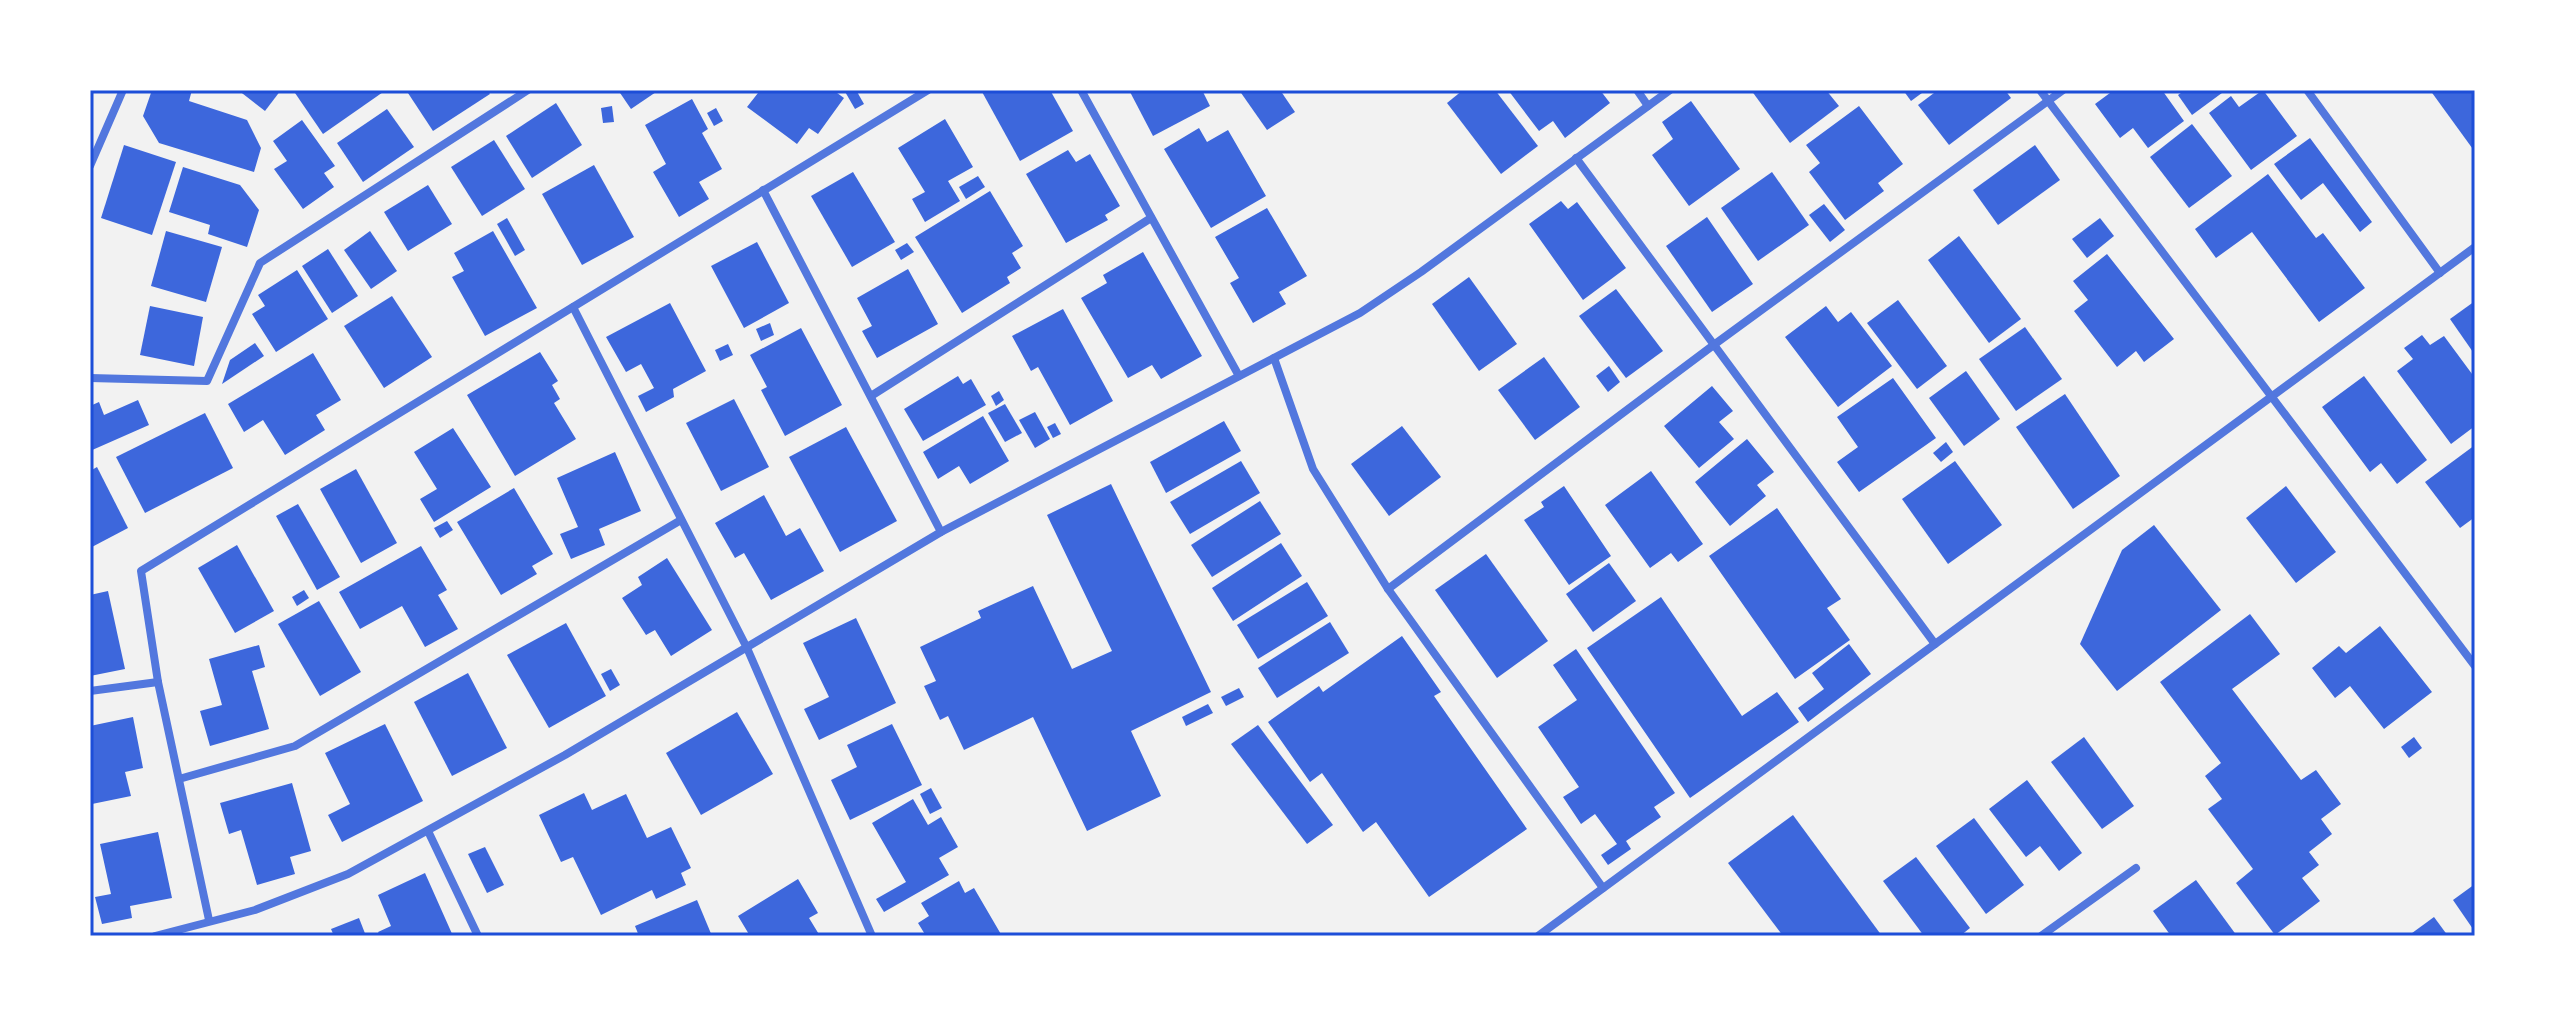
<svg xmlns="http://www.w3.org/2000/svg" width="2565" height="1026" font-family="Roboto,sans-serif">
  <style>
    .building { fill: #3d67dc }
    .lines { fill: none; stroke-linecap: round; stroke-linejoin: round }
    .minor { stroke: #5277de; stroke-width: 8 }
    .neatline { fill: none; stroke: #1d4ed8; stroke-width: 3 }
  </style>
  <rect width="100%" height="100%" fill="#f2f2f2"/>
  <g class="building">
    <polygon points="152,90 192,90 189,101 247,120 261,148 254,172 159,143 143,116"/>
    <polygon points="238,90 281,90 265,111"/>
    <polygon points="300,90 386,90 323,134 295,93"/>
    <polygon points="406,90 487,90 490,94 433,131"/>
    <polygon points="618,90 659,90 631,109"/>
    <polygon points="753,90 833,90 844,98 818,134 809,128 797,144 747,107 758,93"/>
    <polygon points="844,90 856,90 864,104 855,109"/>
    <polygon points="981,90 1050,90 1073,131 1020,161"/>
    <polygon points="1129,90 1202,90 1210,106 1153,136"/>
    <polygon points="1239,90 1280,90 1295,112 1267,130"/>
    <polygon points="1463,90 1495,90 1538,146 1501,174 1447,103"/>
    <polygon points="1508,90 1600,90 1610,103 1565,138 1553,121 1539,131"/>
    <polygon points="1751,90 1826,90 1839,106 1790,143"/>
    <polygon points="1903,90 1926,90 1911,101"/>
    <polygon points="1938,90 2005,90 2011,98 1949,145 1918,105"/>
    <polygon points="2114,90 2162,90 2184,121 2148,148 2133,128 2120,138 2095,104"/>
    <polygon points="2185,90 2226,90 2192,115 2178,95"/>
    <polygon points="2263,90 2297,136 2251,170 2209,113 2231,96 2239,107"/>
    <polygon points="2430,90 2475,90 2475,152"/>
    <polygon points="692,99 708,129 702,133 722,169 699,182 709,199 679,217 653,172 666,164 645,125"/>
    <polygon points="1691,101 1740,169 1689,206 1652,155 1673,139 1662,122"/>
    <polygon points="556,103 582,145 532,178 506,136"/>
    <polygon points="612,106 614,122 603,123 601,108"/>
    <polygon points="1859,106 1903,164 1878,183 1884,191 1845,220 1809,172 1820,163 1806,145"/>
    <polygon points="716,108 723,121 714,126 707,113"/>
    <polygon points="387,109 414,147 363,182 337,143"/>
    <polygon points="945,119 973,167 948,181 960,201 925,222 912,199 925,192 898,148"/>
    <polygon points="302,120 335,166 324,173 334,187 303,209 274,169 287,161 273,141"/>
    <polygon points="2192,124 2232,176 2189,208 2150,157"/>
    <polygon points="1199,128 1207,142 1228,130 1266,196 1211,228 1164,149"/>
    <polygon points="2310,138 2372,222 2360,232 2323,183 2301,200 2274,164"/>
    <polygon points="494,140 525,189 482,216 451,167"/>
    <polygon points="124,145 176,162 152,235 101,218"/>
    <polygon points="2035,145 2060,180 1998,225 1973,190"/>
    <polygon points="1068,150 1076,162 1090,154 1120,206 1105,215 1108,220 1066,243 1026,174"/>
    <polygon points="594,165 634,237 582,265 542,194"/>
    <polygon points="183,167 240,185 259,210 247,247 208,234 210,225 169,212"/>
    <polygon points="853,172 895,242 852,267 811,196"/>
    <polygon points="1772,172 1809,225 1758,261 1721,208"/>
    <polygon points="2268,174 2316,238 2323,233 2365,288 2319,322 2252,232 2216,258 2195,229"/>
    <polygon points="978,176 985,187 966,199 959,187"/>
    <polygon points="428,185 452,224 408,251 384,212"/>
    <polygon points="990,191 1023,246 1012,253 1021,268 1007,277 1010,283 962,313 915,237"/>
    <polygon points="1561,201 1568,209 1577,202 1626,268 1583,300 1529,224"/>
    <polygon points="1824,204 1845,230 1830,242 1809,215"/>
    <polygon points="1267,208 1307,276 1279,292 1286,304 1253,323 1230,283 1239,278 1215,237"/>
    <polygon points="1707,217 1753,284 1712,312 1666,246"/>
    <polygon points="507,218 525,250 515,256 497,224"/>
    <polygon points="2100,218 2114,236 2087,258 2072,239"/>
    <polygon points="166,231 222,247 206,302 151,286"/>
    <polygon points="370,231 397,271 371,289 344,250"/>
    <polygon points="493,231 537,308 485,336 452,277 464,271 454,253"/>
    <polygon points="1959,236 2021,319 1989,343 1928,260"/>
    <polygon points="757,242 789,303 744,328 711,266"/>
    <polygon points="907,243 914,252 901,260 895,250"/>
    <polygon points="328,249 358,296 332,313 302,266"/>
    <polygon points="1143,252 1202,356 1161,379 1152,365 1128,378 1081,298 1107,283 1103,275"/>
    <polygon points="2107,254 2174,339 2144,362 2136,351 2117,367 2074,311 2088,300 2073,281"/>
    <polygon points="908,269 938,324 877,358 862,331 872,326 857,298"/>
    <polygon points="297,270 328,319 276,352 252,314 265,306 258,295"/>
    <polygon points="1469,277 1517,344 1479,371 1432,304"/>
    <polygon points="1616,289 1663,351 1626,378 1579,316"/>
    <polygon points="392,296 432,357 384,388 344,326"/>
    <polygon points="1898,300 1947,366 1917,389 1867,323"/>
    <polygon points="2475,301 2475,355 2450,319"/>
    <polygon points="670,303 706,371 673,389 674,397 646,412 638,396 654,388 641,364 626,372 606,337"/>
    <polygon points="150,306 203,317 194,366 140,355"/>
    <polygon points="1826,306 1838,322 1851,312 1892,366 1838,407 1785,337"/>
    <polygon points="1063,309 1113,401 1070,425 1038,367 1031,371 1012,336"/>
    <polygon points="770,323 774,335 761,341 756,329"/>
    <polygon points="2025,327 2062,379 2016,411 1979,359"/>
    <polygon points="801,328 842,405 785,436 761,390 767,387 750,355"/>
    <polygon points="2422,335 2430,345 2444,336 2475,378 2475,426 2451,444 2397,371 2413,359 2404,348"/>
    <polygon points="255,343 264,356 222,384 230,360"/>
    <polygon points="728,344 733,355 720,361 715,350"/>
    <polygon points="540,352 558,381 552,385 560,399 554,403 576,439 515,476 467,395"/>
    <polygon points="313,353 341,400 316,415 325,430 285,455 263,420 244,432 228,404"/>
    <polygon points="1544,357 1580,407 1535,440 1498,390"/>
    <polygon points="1609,366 1620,382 1608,392 1596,376"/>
    <polygon points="1966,371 2000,419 1964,446 1929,398"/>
    <polygon points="958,376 963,384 971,379 986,405 923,441 904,409"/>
    <polygon points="2364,376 2427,460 2397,484 2381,463 2370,472 2322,407"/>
    <polygon points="1893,378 1936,438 1859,492 1837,462 1858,447 1837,417"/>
    <polygon points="1712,386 1733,411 1719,422 1734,439 1699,468 1664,426"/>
    <polygon points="999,391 1004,400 996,406 991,396"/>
    <polygon points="2065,394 2120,476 2073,509 2016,427"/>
    <polygon points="734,399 769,467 721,491 686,423"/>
    <polygon points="138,400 149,425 90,451 90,406 99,402 104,415"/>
    <polygon points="1005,404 1022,433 1005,442 988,413"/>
    <polygon points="1035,412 1050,439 1035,448 1019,420"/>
    <polygon points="205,413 233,468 145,513 116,457"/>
    <polygon points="983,416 1009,461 970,484 959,466 938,479 923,452"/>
    <polygon points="1224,421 1241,451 1166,493 1150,462"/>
    <polygon points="1055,423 1061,434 1053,438 1047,427"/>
    <polygon points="1402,426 1441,477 1389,516 1351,464"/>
    <polygon points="846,427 897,521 840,552 789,457"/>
    <polygon points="453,428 491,487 434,522 420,499 437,489 414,452"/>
    <polygon points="1747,439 1774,472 1757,485 1766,496 1730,526 1695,482"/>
    <polygon points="1946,442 1953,452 1941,462 1933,453"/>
    <polygon points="2475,445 2475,517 2460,528 2425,482"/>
    <polygon points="615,452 641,511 599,529 605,545 571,559 560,534 578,527 557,478"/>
    <polygon points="1241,461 1260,493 1190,534 1170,502"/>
    <polygon points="1955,461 2002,525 1948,564 1902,499"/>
    <polygon points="97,467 128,528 90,548 90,471"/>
    <polygon points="356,469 397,543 361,563 320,489"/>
    <polygon points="1651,471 1703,544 1678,562 1671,553 1650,568 1605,505"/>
    <polygon points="1111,484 1211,692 1131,731 1161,796 1087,831 1033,717 964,750 948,716 940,720 924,686 936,681 920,647 981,618 978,611 1033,586 1072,669 1112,651 1047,515"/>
    <polygon points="1564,486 1611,556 1569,585 1524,520 1544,507 1541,502"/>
    <polygon points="2286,486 2336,552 2296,583 2246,518"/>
    <polygon points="514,488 553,554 532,566 537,574 501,595 457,522"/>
    <polygon points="764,495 786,536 800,528 824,571 771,600 744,553 735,558 715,523"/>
    <polygon points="1260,501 1281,534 1212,577 1191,545"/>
    <polygon points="298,504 340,577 317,590 276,516"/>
    <polygon points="1777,508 1841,599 1827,608 1850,640 1795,679 1709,556"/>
    <polygon points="447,521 453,530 440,538 434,528"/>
    <polygon points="2154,525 2221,610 2117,691 2080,644 2122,550"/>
    <polygon points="1281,543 1302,576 1233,621 1212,588"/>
    <polygon points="237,545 274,611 235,633 198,568"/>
    <polygon points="421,546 447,590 438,595 458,629 425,647 402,606 360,629 339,592"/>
    <polygon points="1486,554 1548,641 1497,678 1435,590"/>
    <polygon points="667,558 712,630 671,656 655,630 646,635 622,598 642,585 638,577"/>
    <polygon points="1609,563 1636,601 1593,632 1566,594"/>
    <polygon points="1307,582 1328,616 1258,659 1237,625"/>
    <polygon points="304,590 309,598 297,606 292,597"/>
    <polygon points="108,591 125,669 90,676 90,595"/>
    <polygon points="1661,597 1742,716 1777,692 1799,722 1690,798 1587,648"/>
    <polygon points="319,601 361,672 320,696 278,624"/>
    <polygon points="2250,614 2280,654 2232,689 2301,780 2316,770 2341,804 2321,819 2332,834 2309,852 2319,865 2302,878 2320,901 2275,935 2236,883 2253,869 2208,809 2222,799 2205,776 2221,763 2160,682"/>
    <polygon points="856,618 896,703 819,740 804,709 829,697 803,643"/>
    <polygon points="1330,622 1349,653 1277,698 1258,668"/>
    <polygon points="566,623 606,696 549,728 507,655"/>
    <polygon points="2380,626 2432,692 2384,729 2350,686 2335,698 2312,668 2339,646 2346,653"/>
    <polygon points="1402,636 1441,692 1434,696 1527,829 1429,897 1376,822 1363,832 1322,773 1310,782 1268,722 1319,686 1323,692"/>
    <polygon points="1849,644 1871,674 1808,722 1798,708 1824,689 1812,673"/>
    <polygon points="259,645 265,667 252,671 269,729 210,746 200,711 222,705 209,659"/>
    <polygon points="1576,649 1675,793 1654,807 1661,817 1626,841 1631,849 1608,865 1601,855 1617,844 1595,814 1581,824 1563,797 1579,787 1538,727 1577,700 1553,665"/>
    <polygon points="611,669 620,685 610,691 601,674"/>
    <polygon points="468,673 507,748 452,776 414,702"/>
    <polygon points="1239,688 1244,697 1226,706 1221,697"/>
    <polygon points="1208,704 1213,713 1186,726 1182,717"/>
    <polygon points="737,712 773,774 701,815 666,753"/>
    <polygon points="133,717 143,768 125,772 131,796 92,804 90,726"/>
    <polygon points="385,724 423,801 342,842 328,815 350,804 325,753"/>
    <polygon points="892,724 922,785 850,820 831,780 857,767 847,745"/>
    <polygon points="1258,725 1333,825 1307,844 1231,744"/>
    <polygon points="2084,737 2134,806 2102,829 2051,762"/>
    <polygon points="2414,737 2422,748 2409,758 2401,747"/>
    <polygon points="2027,780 2082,853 2059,871 2040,846 2026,857 1989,809"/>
    <polygon points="292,783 311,851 290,857 295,874 257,885 241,830 229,834 220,803"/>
    <polygon points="931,788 942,808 930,814 920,794"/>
    <polygon points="584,793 592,810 626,794 647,838 671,827 691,868 681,873 686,885 656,899 652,890 601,915 573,857 561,862 539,815"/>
    <polygon points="913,799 928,825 941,817 958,847 939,858 949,875 884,912 876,899 906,882 872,823"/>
    <polygon points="1793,815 1882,936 1783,936 1728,863"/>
    <polygon points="1974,818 2024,885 1986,914 1936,846"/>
    <polygon points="158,832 172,898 130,906 132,918 102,924 95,897 111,894 100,844"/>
    <polygon points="485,847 504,885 487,893 468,854"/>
    <polygon points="1916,857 1970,928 1960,936 1924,936 1883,881"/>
    <polygon points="425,873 453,936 380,936 378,932 391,926 378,895"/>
    <polygon points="798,879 818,913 809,918 820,936 750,936 738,916"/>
    <polygon points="2196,880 2237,936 2171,936 2153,911"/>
    <polygon points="959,881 965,893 974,888 1002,936 926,936 918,923 929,916 921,903"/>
    <polygon points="2475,884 2475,932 2453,900"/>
    <polygon points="697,900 712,936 639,936 635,926"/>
    <polygon points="2434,917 2448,936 2408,936"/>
    <polygon points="359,918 366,936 334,936 331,929"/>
  </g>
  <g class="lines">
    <g class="minor">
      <polyline points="1081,90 1239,376"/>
      <polyline points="1637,90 1648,106"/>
      <polyline points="2040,90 2475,666"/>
      <polyline points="2307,90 2440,273"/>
      <polyline points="1576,158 1935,644"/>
      <polyline points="90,166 123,90"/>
      <polyline points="763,190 941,532"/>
      <polyline points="573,307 747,648 872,936"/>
      <polyline points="1274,358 1313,469 1388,589 1603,888"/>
      <polyline points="90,378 207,381 260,263 528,90"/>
      <polyline points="871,396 1151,218"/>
      <polyline points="1388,589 1715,344 2063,90"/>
      <polyline points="90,691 158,682"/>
      <polyline points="179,779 295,746 681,520"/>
      <polyline points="428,831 478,936"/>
      <polyline points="209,920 158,682 141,571 928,90"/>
      <polyline points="155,936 255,910 348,874 565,755 941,532 1360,313 1421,272 1670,90"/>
      <polyline points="1538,936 2475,247"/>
      <polyline points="2041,936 2136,868"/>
    </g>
  </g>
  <rect width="2565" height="1026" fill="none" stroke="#ffffff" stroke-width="184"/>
  <rect x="92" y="92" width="2381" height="842" class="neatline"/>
</svg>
